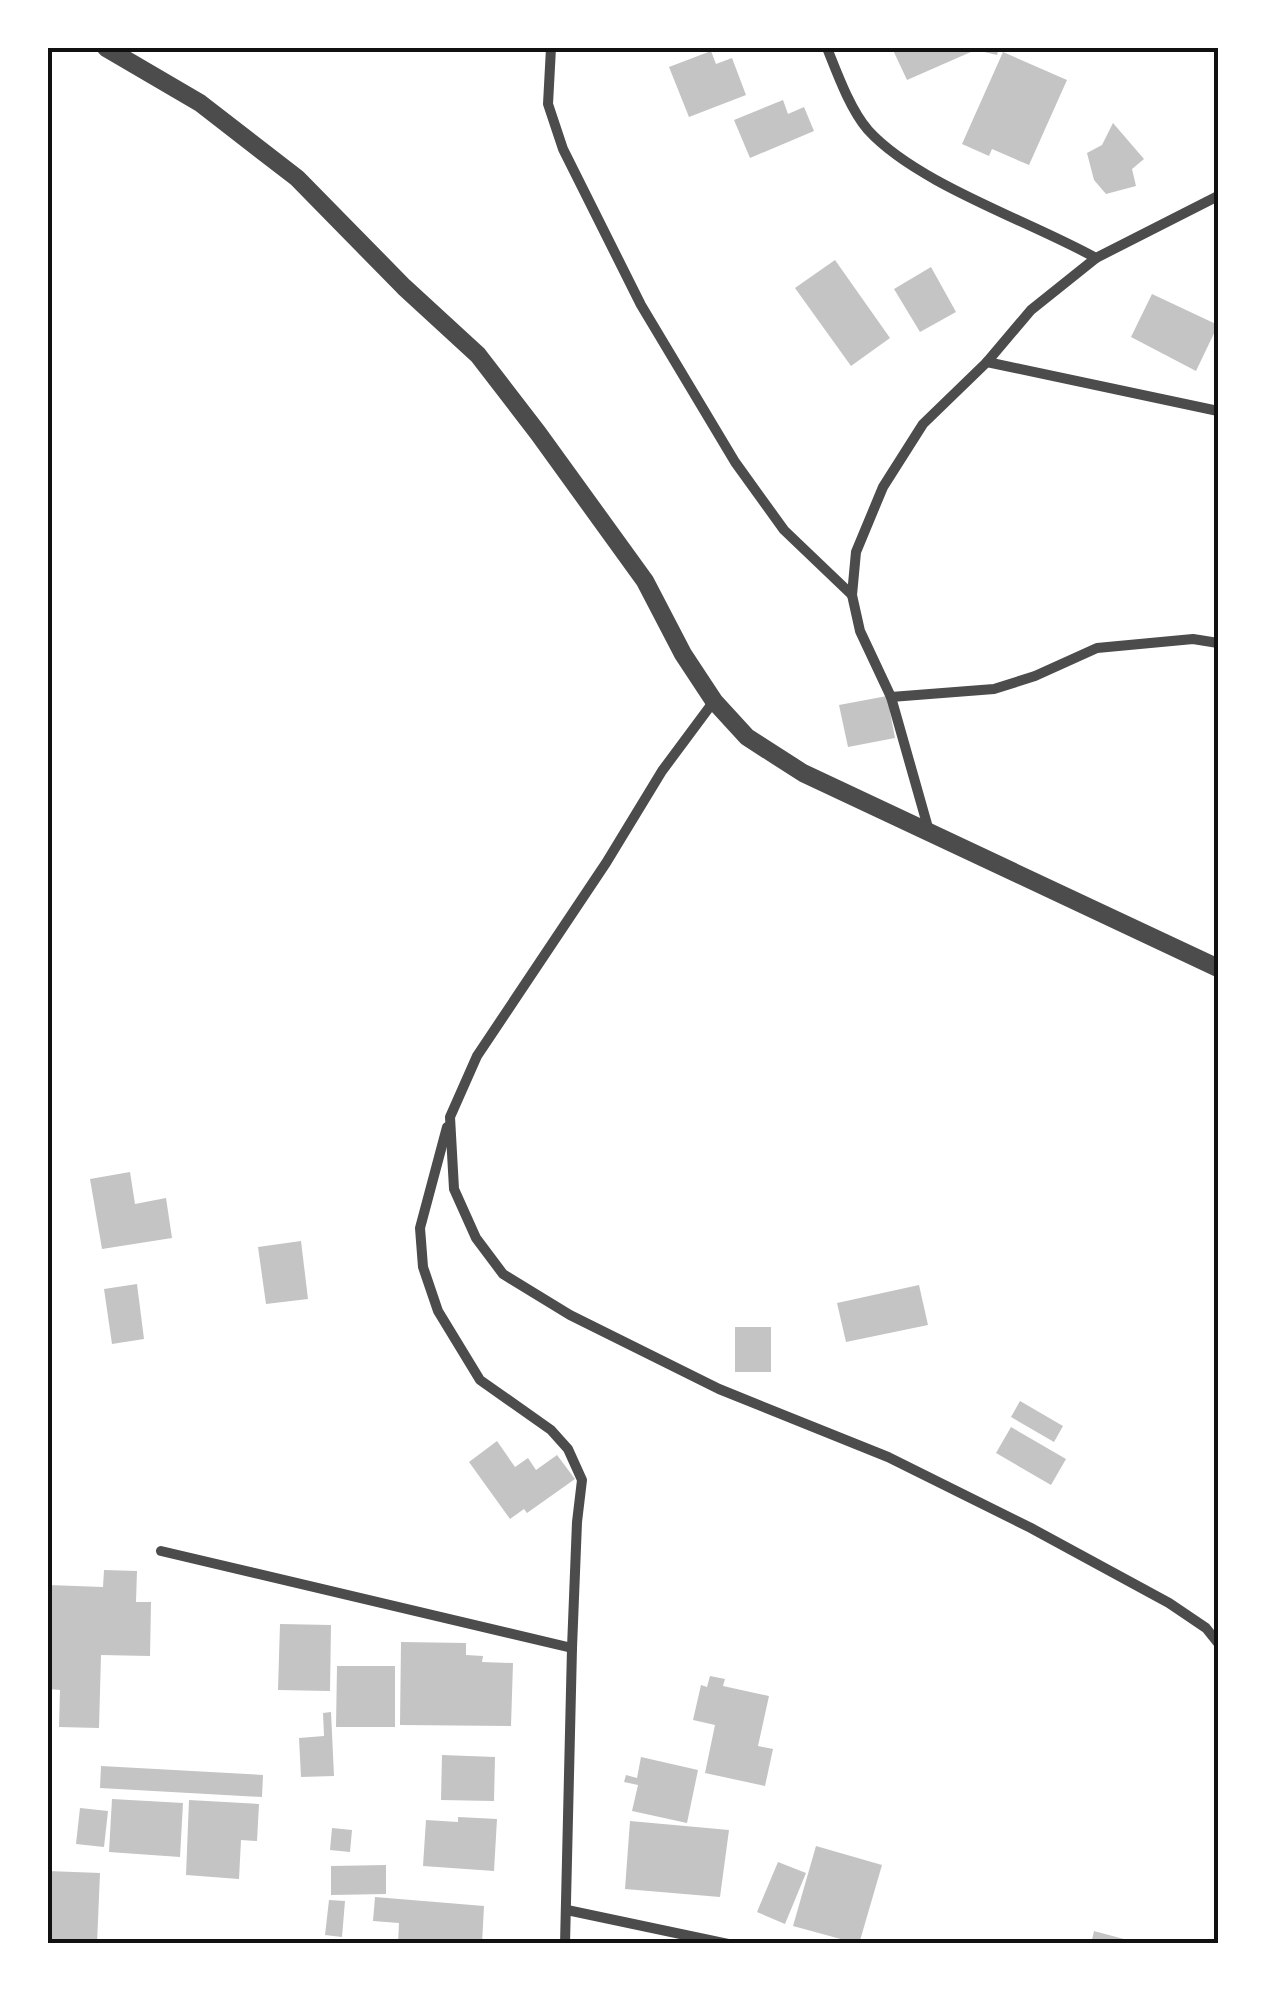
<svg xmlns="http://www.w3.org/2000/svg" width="1266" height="1991" font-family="'IBM Plex Serif',serif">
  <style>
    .building { fill: #c4c4c4 }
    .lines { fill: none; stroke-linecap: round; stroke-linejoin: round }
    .minor { stroke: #4c4c4c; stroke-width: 10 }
    .tertiary { stroke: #4c4c4c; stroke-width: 18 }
    .neatline { fill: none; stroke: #111; stroke-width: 4 }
  </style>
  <rect width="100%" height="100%" fill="#fff"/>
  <g class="building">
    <polygon points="892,48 980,48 907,80"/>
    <polygon points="981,48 999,48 997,55 980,51"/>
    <polygon points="711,51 716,64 732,58 746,95 689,117 669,67"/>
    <polygon points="1003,52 1067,80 1029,165 992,149 989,156 962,144"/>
    <polygon points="783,100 788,114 804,107 814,131 750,158 734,120"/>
    <polygon points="1113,123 1144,159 1132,169 1136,186 1106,194 1094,180 1087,153 1102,145"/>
    <polygon points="835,260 890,338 851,366 795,288"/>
    <polygon points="931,267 956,312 920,332 894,289"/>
    <polygon points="1152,294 1218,325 1196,371 1131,337"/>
    <polygon points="887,696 895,738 848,747 839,705"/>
    <polygon points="130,1172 135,1204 166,1198 172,1238 102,1249 90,1179"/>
    <polygon points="301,1241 308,1299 266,1304 258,1247"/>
    <polygon points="137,1284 144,1339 112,1344 104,1289"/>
    <polygon points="919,1285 928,1325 846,1342 837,1303"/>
    <rect x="735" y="1327" width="36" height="45"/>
    <polygon points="1020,1401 1063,1426 1054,1442 1011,1417"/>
    <polygon points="1011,1427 1066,1459 1051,1485 996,1453"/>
    <polygon points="497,1441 515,1467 528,1458 536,1470 557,1455 575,1479 527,1513 524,1509 510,1519 469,1462"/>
    <polygon points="104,1570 137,1571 136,1602 151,1602 150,1656 101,1655 99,1728 59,1727 60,1690 48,1689 48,1585 103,1587"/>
    <polygon points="280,1624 331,1625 330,1691 278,1690"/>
    <polygon points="401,1642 466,1643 466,1655 483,1656 482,1662 513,1663 511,1726 400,1725"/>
    <polygon points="337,1666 395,1666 395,1727 336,1727"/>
    <polygon points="710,1676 725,1679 723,1686 769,1696 758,1746 773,1749 765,1786 705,1773 715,1725 693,1720 701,1685 707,1687"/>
    <polygon points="331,1712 334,1776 301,1777 299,1738 324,1736 323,1713"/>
    <polygon points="442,1755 495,1757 494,1801 441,1800"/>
    <polygon points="641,1757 698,1770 687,1823 632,1811 638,1785 624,1782 626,1775 637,1778"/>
    <polygon points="101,1766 263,1775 262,1797 100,1788"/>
    <polygon points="112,1799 183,1803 180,1857 109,1852"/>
    <polygon points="189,1800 259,1804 257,1841 241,1840 239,1879 186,1875"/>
    <polygon points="80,1808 108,1811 104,1847 76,1844"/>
    <polygon points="458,1817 497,1819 494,1871 423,1866 426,1820 458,1822"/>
    <polygon points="630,1821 729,1830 720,1897 625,1889"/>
    <polygon points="332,1828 352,1830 350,1852 330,1850"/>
    <polygon points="816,1846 882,1865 859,1944 793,1926"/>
    <polygon points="778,1862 806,1873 785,1924 757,1912"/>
    <polygon points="386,1865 386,1894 331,1895 331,1866"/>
    <polygon points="48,1871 100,1873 97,1944 48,1944"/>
    <polygon points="375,1897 484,1906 482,1944 398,1944 399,1923 373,1921"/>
    <polygon points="329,1900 345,1901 342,1937 325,1935"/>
    <polygon points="1094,1931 1135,1942 1135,1944 1091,1944"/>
  </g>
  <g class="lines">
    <g class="minor">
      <polyline points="551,48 548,104 563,149 641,305 735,462 784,530 852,595"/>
      <path d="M827,48c10,25 23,61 41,82 49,54 162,91 228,128"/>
      <polyline points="987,362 1218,411"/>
      <polyline points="891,697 994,689 1035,676 1097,648 1193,639 1218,643"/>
      <polyline points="714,701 662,771 606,863 477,1056 450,1117 454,1189 476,1238 503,1274 570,1315 719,1389 888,1457 1031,1528 1169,1603 1206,1628 1218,1643"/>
      <polyline points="929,831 891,697 860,631 852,595 856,552 883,487 923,424 987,362 1031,310 1096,258 1218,196"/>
      <polyline points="447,1127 420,1228 423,1267 438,1311 480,1380 551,1430 568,1449 582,1480 577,1522 572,1648 565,1944"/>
      <polyline points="161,1551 572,1648"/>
      <polyline points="567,1910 728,1944"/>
    </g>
    <polyline class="tertiary" points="106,48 200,103 297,178 404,287 478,355 538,433 645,581 683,654 714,701 747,737 803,773 1218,968"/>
  </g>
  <rect width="1266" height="1991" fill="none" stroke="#ffffff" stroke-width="100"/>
  <rect x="50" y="50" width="1166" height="1891" class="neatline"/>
</svg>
